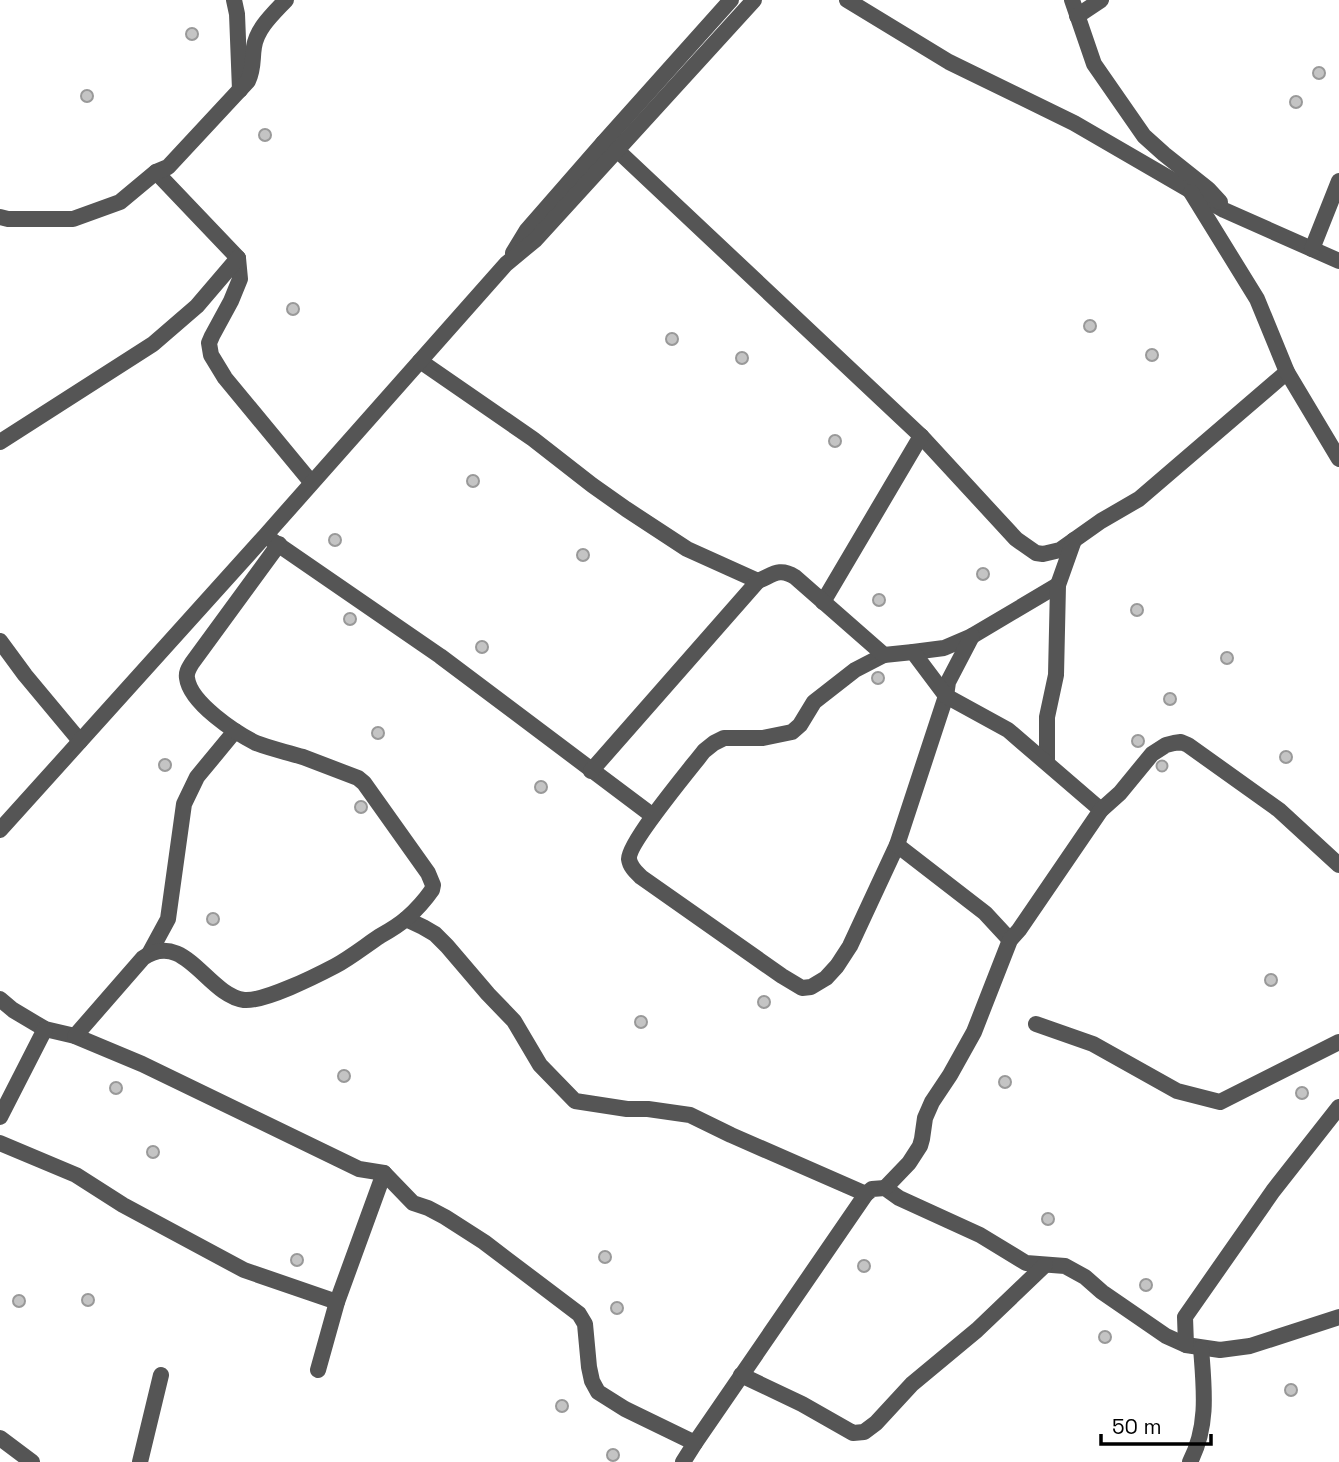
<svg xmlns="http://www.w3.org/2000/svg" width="1339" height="1462" font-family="'Space Grotesk',sans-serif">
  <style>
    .building { fill: #c4c4c4; stroke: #999; stroke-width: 2 }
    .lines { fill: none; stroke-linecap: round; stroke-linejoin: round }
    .minor { stroke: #555; stroke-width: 16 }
  </style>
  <rect width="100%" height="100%" fill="#fff"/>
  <g class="building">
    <circle cx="192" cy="34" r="6"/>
    <circle cx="1319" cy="73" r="6"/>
    <circle cx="87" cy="96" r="6"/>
    <circle cx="1296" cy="102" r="6"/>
    <circle cx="265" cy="135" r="6"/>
    <circle cx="293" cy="309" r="6"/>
    <circle cx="1090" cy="326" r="6"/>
    <circle cx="672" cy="339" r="6"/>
    <circle cx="1152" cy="355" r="6"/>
    <circle cx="742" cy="358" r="6"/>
    <circle cx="835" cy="441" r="6"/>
    <circle cx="473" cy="481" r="6"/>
    <circle cx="335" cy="540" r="6"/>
    <circle cx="583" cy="555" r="6"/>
    <circle cx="983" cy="574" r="6"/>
    <circle cx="879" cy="600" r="6"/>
    <circle cx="1137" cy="610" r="6"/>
    <circle cx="350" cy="619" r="6"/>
    <circle cx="482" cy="647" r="6"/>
    <circle cx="1227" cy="658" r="6"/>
    <circle cx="878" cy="678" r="6"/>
    <circle cx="1170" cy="699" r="6"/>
    <circle cx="378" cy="733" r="6"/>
    <circle cx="1138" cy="741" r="6"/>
    <circle cx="1286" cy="757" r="6"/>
    <circle cx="165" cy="765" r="6"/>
    <circle cx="1162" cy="766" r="5.5"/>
    <circle cx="541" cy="787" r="6"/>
    <circle cx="361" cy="807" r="6"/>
    <circle cx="213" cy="919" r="6"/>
    <circle cx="1271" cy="980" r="6"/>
    <circle cx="764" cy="1002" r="6"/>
    <circle cx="641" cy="1022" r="6"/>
    <circle cx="344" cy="1076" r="6"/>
    <circle cx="1005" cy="1082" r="6"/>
    <circle cx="116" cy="1088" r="6"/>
    <circle cx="1302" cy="1093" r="6"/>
    <circle cx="153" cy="1152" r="6"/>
    <circle cx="1048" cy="1219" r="6"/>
    <circle cx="605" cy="1257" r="6"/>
    <circle cx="297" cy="1260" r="6"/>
    <circle cx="864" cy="1266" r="6"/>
    <circle cx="1146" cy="1285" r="6"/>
    <circle cx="88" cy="1300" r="6"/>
    <circle cx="19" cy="1301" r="6"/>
    <circle cx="617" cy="1308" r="6"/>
    <circle cx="1105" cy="1337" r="6"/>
    <circle cx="1291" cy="1390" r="6"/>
    <circle cx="562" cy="1406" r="6"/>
    <circle cx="613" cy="1455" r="6"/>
  </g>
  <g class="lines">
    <g class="minor">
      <polyline points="234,0 237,14 240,90"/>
      <polyline points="847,0 949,62 1074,123 1224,210 1339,261"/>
      <polyline points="1072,0 1094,64 1144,136 1164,154 1208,189 1220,202"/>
      <polyline points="1077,16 1101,0"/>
      <polyline points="603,143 617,150 921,436 1016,539 1036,553 1043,554 1060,550 1101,521 1139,499 1287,372"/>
      <polyline points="156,172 238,258 240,279 231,301 212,336 209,343 211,355 225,378 311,482"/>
      <polyline points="1191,192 1257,299 1287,372 1339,459"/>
      <path d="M0,217l8,2h65l47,-17 36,-30 12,-5 80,-86c6,-12 4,-22 6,-34 3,-19 19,-33 32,-47"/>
      <polyline points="1312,249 1339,181"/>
      <polyline points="513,253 527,230 603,143 731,0"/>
      <polyline points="420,361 533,439 592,485 626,509 687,549 758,581"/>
      <polyline points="0,442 153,344 197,306 238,258"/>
      <polyline points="270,539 440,656 653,816"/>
      <polyline points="823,602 921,436"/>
      <polyline points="0,641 25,675 80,741"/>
      <polyline points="913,652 944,648 972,636 1058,585"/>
      <path d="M884,655l-29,15 -41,32 -14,23 -8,7 -29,6h-39l-10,5 -10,8c-13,17 -76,92 -75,108 1,8 7,13 12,18l141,99 20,12 9,-1 15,-9 11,-12 13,-20 47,-101 49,-149 2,-14 24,-46"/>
      <polyline points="1047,762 1047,717 1056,675 1058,585 1074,540"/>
      <path d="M591,771l167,-190c15,-6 21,-14 37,-4l89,78 29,-3 33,44 62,34 93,80"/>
      <polyline points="0,830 265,536 506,264 535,240 754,0"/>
      <polyline points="897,845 985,913 1010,940"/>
      <polyline points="406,919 423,927 435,934 447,946 488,994 514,1021 540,1065 575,1101 627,1109 648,1109 690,1115 731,1135 866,1194"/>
      <polyline points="149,954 168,919 184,804 197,777 235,731"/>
      <polyline points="0,999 13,1010 45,1029 75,1036 142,1064 359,1169 384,1173 413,1203 428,1208 445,1217 484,1242 579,1314 585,1324 589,1367 592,1381 598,1392 625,1409 695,1443 866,1194 872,1189 885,1188 899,1198 980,1235 1026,1263 1065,1266 1085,1277 1102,1292 1166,1336 1186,1345 1220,1350 1250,1346 1339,1317"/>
      <polyline points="1036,1024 1093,1044 1177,1091 1220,1102 1339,1042"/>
      <path d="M75,1036l68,-78c42,-29 64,37 101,42 20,2 72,-24 91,-34 15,-8 30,-20 45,-30 9,-5 19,-11 27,-18 9,-8 18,-18 25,-28l1,-5 -5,-12 -64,-90 -6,-5c-18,-7 -37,-14 -55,-21 -16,-5 -32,-8 -47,-14 -20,-10 -66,-40 -69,-65 -1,-6 2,-10 5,-15l87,-119"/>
      <polyline points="0,1117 45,1029"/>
      <polyline points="0,1143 76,1175 123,1205 244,1270 337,1302"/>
      <polyline points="885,1188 909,1163 920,1146 922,1139 925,1118 932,1102 950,1075 974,1032 1010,940 1019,930 1101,810 1120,793 1152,754 1166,745 1174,743 1181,742 1188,745 1279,810 1339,865"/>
      <polyline points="1186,1345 1185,1317 1273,1191 1339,1107"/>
      <polyline points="318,1370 337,1302 384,1173"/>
      <polyline points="741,1375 802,1404 853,1433 864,1432 876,1423 912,1384 977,1330 1045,1265"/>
      <polyline points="0,1438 32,1462"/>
      <polyline points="140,1462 161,1375"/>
      <polyline points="683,1462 695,1443"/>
      <path d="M1190,1462c19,-37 14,-74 11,-114"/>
    </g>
  </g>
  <path d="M1101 1434v10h110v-10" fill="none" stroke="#000000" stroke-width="3.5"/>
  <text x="1112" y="1434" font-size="21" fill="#000000" stroke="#ffffff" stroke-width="5" paint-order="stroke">50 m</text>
</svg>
